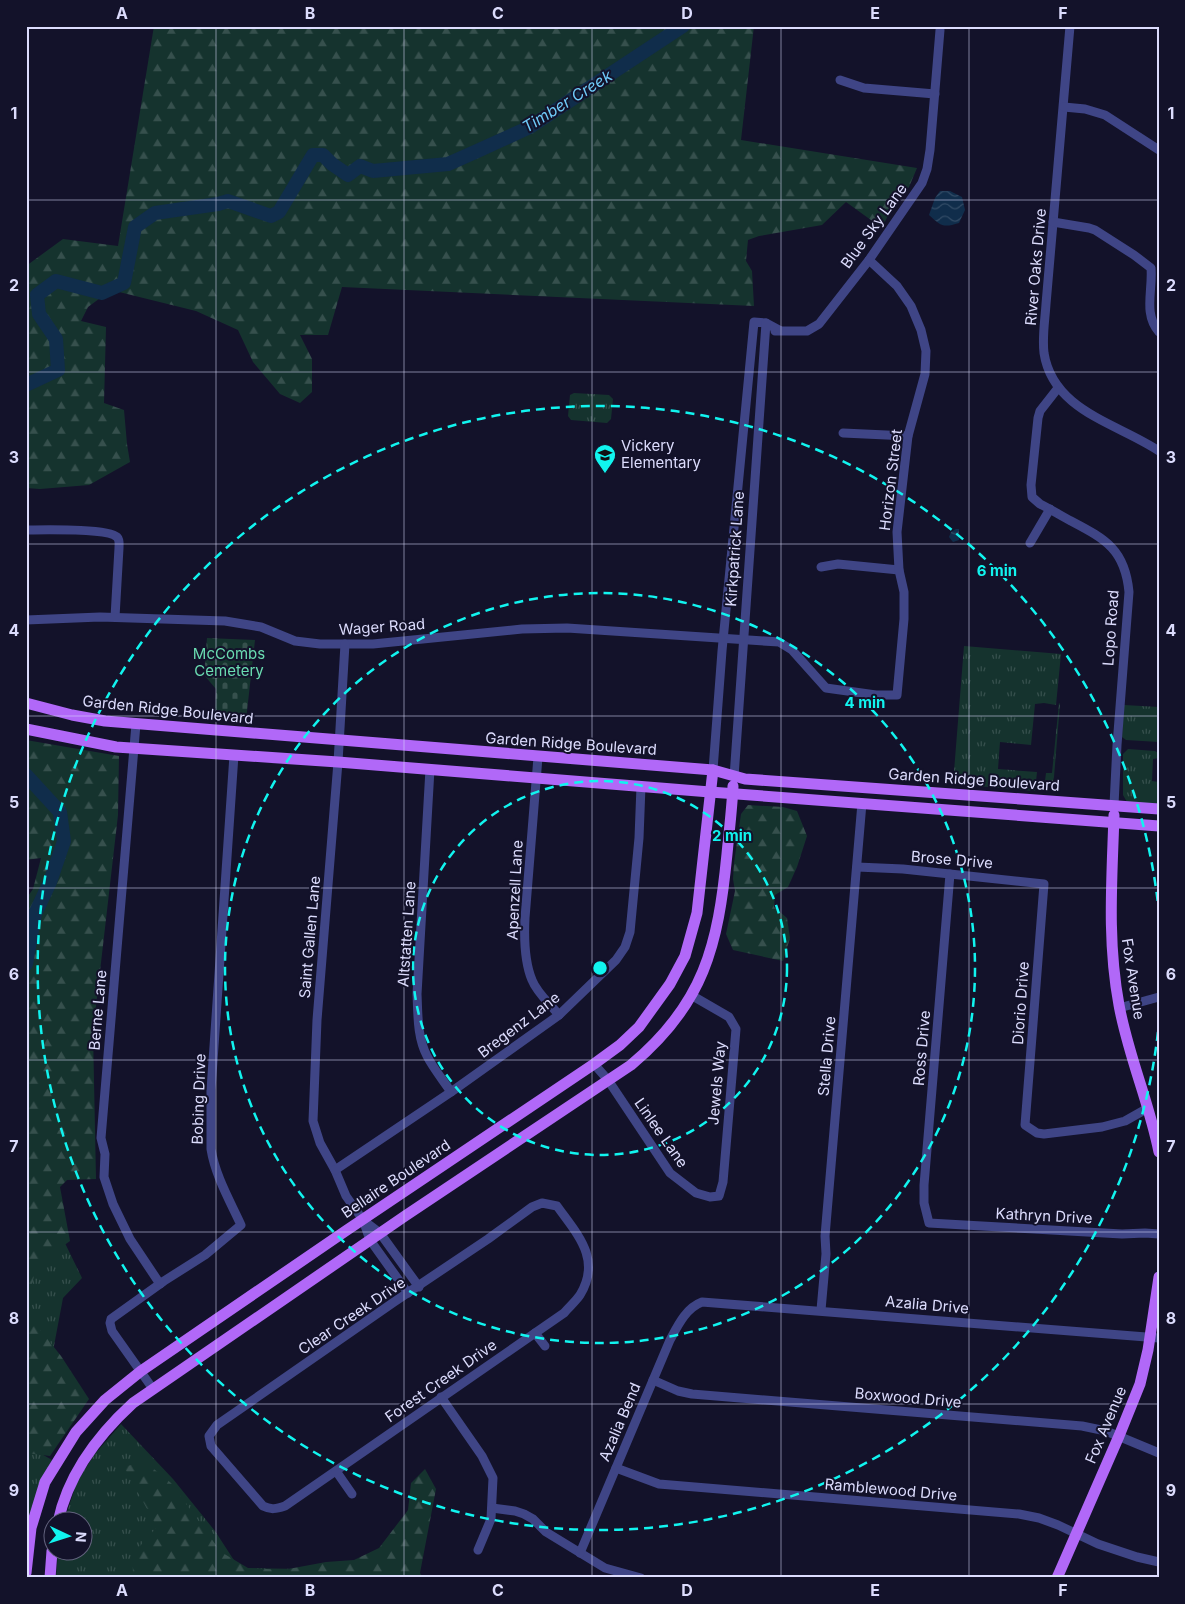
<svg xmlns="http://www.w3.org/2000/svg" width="1185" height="1604" font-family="Inter,sans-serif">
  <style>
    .grass { fill: url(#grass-tufts) }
    .forest { fill: url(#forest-firs) }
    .cemetery { fill: url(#cemetery-stones) }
    .water { fill: url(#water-waves) }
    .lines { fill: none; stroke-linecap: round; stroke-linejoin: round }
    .river { stroke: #102d4b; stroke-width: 14 }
    .minor { stroke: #3f4586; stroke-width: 9 }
    .major { stroke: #b168f8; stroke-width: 11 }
    .grid { fill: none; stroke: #dcdcfd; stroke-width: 1; stroke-opacity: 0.55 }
    .ring { fill: none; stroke: #11f4ef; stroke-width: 2.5; stroke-dasharray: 9 6 }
    .labels { text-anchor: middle; stroke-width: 4; stroke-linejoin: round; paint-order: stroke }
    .street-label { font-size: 15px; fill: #dcdcfd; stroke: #13122a }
    .poi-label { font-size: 15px; fill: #dcdcfd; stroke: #13122a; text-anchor: start }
    .park-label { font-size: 15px; fill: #6adcb1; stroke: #13122a }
    .water-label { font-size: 16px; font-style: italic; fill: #6fcaf8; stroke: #13122a }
    .centre { fill: #11f4ef; stroke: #13122a; stroke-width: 2.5 }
    .ring-label { font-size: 15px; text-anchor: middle; font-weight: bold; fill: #11f4ef; stroke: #13122a; stroke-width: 4; stroke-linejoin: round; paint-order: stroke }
    .neatline { fill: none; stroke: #dcdcfd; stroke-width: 2 }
    .grid-label { font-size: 16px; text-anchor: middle; font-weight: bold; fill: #dcdcfd }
  </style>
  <defs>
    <pattern id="grass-tufts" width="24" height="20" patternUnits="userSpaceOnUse" patternTransform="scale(1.25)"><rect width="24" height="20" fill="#15332e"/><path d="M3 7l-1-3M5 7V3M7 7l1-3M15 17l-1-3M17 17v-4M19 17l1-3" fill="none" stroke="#36504d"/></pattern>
    <pattern id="forest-firs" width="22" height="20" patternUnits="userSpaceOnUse" patternTransform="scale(1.25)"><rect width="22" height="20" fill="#15332e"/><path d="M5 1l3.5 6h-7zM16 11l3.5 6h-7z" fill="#36504d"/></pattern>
    <pattern id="cemetery-stones" width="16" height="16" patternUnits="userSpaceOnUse" patternTransform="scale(1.25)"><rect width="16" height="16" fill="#15332e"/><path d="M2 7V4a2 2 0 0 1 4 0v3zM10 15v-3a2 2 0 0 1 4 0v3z" fill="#36504d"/></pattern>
    <pattern id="water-waves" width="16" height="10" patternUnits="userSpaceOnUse" patternTransform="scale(1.25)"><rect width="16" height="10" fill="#102d4b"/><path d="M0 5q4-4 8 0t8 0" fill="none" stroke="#324b66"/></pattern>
  </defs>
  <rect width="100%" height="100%" fill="#13122a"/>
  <g class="grass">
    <polygon points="574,393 609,395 613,399 611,419 607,423 571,420 568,416 570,395"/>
    <polygon points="964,646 1061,654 1056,705 1044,703 1035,704 1031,745 1000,742 998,769 1037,772 1035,791 953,784"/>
    <polygon points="1059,703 1060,704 1054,777 1053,781 1047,784 1045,781 1046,773 1052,773"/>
    <polygon points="1124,705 1159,707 1159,742 1126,740 1122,737"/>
    <polygon points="1128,749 1155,751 1158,753 1159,758 1153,759 1152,781 1159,782 1159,804 1127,802 1123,795 1123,754"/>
    <polygon points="26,1219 62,1237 82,1278 63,1298 53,1351 26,1442"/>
    <polygon points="121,1424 173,1479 215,1531 239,1568 304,1569 303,1578 56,1578 58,1552 82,1552 82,1522 64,1521 77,1482 94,1455"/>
    <polygon points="26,1445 52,1460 26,1535"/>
  </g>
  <g class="forest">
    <polygon points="154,26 754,26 741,140 917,168 909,187 892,207 882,228 846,202 822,225 759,236 748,240 746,261 752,271 754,306 342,287 328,335 300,335 312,359 312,392 300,403 280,394 253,362 238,330 196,311 111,290 88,307 81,321 106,327 104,403 124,410 127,444 130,462 89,485 40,489 26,488 26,266 63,239 118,246"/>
    <polygon points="26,740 119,756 118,815 93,1032 96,1179 67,1180 60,1187 70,1241 37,1265 26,1306 26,899 33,889 41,858 26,860"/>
    <polygon points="748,805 783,807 797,811 807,836 797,867 788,887 775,895 774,907 787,918 790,938 783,961 733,950 726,934 735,891 733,879 734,863 741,814"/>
    <polygon points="26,1312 61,1356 89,1399 50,1456 26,1453"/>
    <polygon points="144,1461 171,1483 221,1552 248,1568 283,1570 326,1562 354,1560 379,1548 408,1510 411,1483 425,1469 436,1489 420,1573 423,1578 142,1578 133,1572 132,1555 157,1527 124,1467"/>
  </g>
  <polygon class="cemetery" points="207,638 255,640 246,720 215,718 216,689 204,675"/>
  <g class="water">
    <path d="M940,191h10l12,6 3,13 -6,13c-16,5 -18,3 -30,-8l6,-17z"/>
    <polygon points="956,529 959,529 959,540 953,542 949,537 951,532"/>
  </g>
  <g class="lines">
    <g class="river">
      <polyline points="26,385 58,370 56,339 39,314 37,295 56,281 102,293 124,283 135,227 155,213 218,204 228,201 271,216 279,212 313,155 323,155 332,164 348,175 360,166 373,171 448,164 475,152 530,127 683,26"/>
      <polyline points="26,775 60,812 64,841 50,882 35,914 26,964"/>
    </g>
    <g class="minor">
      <path d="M1070,26l-24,278c-1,16 -4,33 -2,49 9,58 73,70 115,98"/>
      <polyline points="840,80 864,88 935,94"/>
      <polyline points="1064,107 1085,109 1105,115 1159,150"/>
      <path d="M1053,222l36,6 6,2 39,25 17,13c2,22 -8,46 8,64"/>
      <polyline points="775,331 807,331 819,324 869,260 922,183 927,169 930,150 940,30"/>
      <path d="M1058,388l-18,23 -2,7 -7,67 1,12 8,7c10,5 20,11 31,17 34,18 54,28 58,71l-12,153 -3,60"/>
      <polyline points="843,433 908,436"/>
      <path d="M26,530c15,0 82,-2 91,7 3,3 2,7 2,11l-4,69"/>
      <polyline points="1030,543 1050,509"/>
      <polyline points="821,567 838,564 899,570"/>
      <polyline points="26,620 100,617 225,621 261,627 295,641 320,644 373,644 522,629 567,628 779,642 792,650 826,688 876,695 897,695 904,619 904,592 899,570 897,532 908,436 925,374 926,351 921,330 911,306 897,286 869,260"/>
      <polyline points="345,644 338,762 317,1020 313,1121 320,1143 335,1170 346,1196 363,1220 380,1233 419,1287"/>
      <polyline points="136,724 101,1138 105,1154 104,1177 113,1204 130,1239 160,1284"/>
      <path d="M538,757l-13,161c-1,20 -1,43 7,62 5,13 18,24 27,35"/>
      <path d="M430,769l-13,225c1,20 0,43 10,62 6,12 16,24 24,36"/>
      <polyline points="713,770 722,651 754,322 766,323 779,330"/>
      <polyline points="734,777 766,323"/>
      <polyline points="857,867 903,869 1044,884 1025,1125 1037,1133 1044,1134 1102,1127 1125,1121 1148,1108"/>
      <polyline points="950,874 924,1185 924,1203 929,1223 1122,1234 1145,1233 1159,1234"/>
      <polyline points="1119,1008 1159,997"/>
      <polyline points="594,1064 608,1080 670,1173 696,1193 710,1197 719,1196 723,1182 736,1029 729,1017 691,995"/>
      <polyline points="335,1170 451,1092 559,1015 616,960 625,947 630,932 639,838 641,786"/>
      <path d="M542,1203l15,3c20,28 45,53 23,89 -4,6 -11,12 -16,18l-279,193c-9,3 -14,4 -22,0l-52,-60 -2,-10 8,-11 177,-123 94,-63 44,-32z"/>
      <polyline points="363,1220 370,1240 408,1293"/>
      <polyline points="821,1310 826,1254 825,1236 862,803"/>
      <polyline points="535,1333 545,1346"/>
      <polyline points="653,1380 678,1391 692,1394 1082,1426 1106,1431 1159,1453"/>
      <path d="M153,1389l-41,-58 -2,-8 1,-4 53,-38 41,-26 36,-30c-11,-24 -26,-50 -30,-76v-59l23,-335"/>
      <polyline points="441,1397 482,1456 493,1478 491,1519 478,1550"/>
      <polyline points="616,1468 659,1484 1019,1514 1039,1518 1058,1525 1098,1544 1137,1557 1159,1562"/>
      <polyline points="336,1471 352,1494"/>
      <polyline points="492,1508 515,1511 524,1514 533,1519 546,1532 605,1568 641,1578"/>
      <path d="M580,1553l90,-213c8,-15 16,-32 32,-38l457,36"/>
    </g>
    <g class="major">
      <polyline points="26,703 72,715 105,721 713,770 745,779 1159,809"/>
      <polyline points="26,729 116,747 338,762 710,792 1159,826"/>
      <path d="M1114,815c-2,64 -7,126 5,190 9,50 30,97 40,147"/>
      <path d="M58,1522c10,-48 40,-87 75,-119l272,-187 226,-151c73,-61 87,-119 96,-211 2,-22 5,-45 6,-68"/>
      <polyline points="26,1573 31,1528 45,1482 76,1432 105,1400 141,1371 347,1230 594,1064 620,1045 639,1027 670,984 685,956 697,913 713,770"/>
      <polyline points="50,1578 52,1551"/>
      <polyline points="1057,1578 1119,1436 1140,1384 1148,1350 1159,1277"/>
    </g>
  </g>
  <path class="grid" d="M216,26v1552M404,26v1552M592,26v1552M781,26v1552M969,26v1552M26,200h1133M26,372h1133M26,544h1133M26,716h1133M26,888h1133M26,1060h1133M26,1232h1133M26,1404h1133"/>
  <g class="ring">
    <circle cx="600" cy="968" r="187"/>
    <circle cx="600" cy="968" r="375"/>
    <path d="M1158 1032A562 562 0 1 1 1158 904"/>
  </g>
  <defs>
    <g id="school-pin" transform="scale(1.125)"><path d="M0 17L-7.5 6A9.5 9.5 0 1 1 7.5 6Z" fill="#11f4ef" stroke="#13122a"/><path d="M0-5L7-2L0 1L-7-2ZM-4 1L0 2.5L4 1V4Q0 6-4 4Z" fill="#111"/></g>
  </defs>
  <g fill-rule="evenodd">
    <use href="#school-pin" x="605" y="455"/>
  </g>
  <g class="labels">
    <g class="street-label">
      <text transform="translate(874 226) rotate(-54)" y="5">Blue Sky Lane</text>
      <text transform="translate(1036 267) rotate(-85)" y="5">River Oaks Drive</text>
      <text transform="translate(891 480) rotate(-83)" y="5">Horizon Street</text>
      <text transform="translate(735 549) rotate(-86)" y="5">Kirkpatrick Lane</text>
      <text transform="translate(382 627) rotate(-4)" y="5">Wager Road</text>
      <text transform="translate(1111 628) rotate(-86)" y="5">Lopo Road</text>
      <text transform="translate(168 710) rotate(6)" y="5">Garden Ridge Boulevard</text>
      <text transform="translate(571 744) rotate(4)" y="5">Garden Ridge Boulevard</text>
      <text transform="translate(974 780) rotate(4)" y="5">Garden Ridge Boulevard</text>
      <text transform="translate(952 860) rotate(5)" y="5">Brose Drive</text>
      <text transform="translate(515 890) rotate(-87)" y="5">Apenzell Lane</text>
      <text transform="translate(407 934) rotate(-86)" y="5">Altstatten Lane</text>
      <text transform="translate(310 937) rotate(-85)" y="5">Saint Gallen Lane</text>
      <text transform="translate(1133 979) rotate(81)" y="5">Fox Avenue</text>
      <text transform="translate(1021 1003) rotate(-86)" y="5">Diorio Drive</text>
      <text transform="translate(98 1010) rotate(-85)" y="5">Berne Lane</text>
      <text transform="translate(519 1025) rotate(-37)" y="5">Bregenz Lane</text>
      <text transform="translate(922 1048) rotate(-85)" y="5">Ross Drive</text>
      <text transform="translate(827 1056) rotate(-85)" y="5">Stella Drive</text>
      <text transform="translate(717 1083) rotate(-85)" y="5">Jewels Way</text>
      <text transform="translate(199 1099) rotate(-88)" y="5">Bobing Drive</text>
      <text transform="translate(661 1133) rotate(55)" y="5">Linlee Lane</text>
      <text transform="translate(396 1179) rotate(-34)" y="5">Bellaire Boulevard</text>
      <text transform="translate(1044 1216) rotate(3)" y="5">Kathryn Drive</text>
      <text transform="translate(927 1305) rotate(5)" y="5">Azalia Drive</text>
      <text transform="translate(352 1316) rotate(-34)" y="5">Clear Creek Drive</text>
      <text transform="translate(441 1381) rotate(-35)" y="5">Forest Creek Drive</text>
      <text transform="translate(908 1398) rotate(5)" y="5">Boxwood Drive</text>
      <text transform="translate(620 1422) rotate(-67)" y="5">Azalia Bend</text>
      <text transform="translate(1106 1425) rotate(-67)" y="5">Fox Avenue</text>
      <text transform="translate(891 1490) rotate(5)" y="5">Ramblewood Drive</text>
    </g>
    <g class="poi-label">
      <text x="621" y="451">Vickery<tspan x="621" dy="17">Elementary</tspan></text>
    </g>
    <g class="park-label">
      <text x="229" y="659">McCombs<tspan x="229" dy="17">Cemetery</tspan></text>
    </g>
    <g class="water-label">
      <text transform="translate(567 101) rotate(-32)" y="6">Timber Creek</text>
    </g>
  </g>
  <circle cx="600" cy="968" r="8" class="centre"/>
  <g class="ring-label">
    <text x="997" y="576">6 min</text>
    <text x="865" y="708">4 min</text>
    <text x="732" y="841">2 min</text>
  </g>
  <rect width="1185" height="1604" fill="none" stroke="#13122a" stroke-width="55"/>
  <g transform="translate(68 1536) rotate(94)"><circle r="24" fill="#13122a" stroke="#63637e"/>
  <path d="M0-4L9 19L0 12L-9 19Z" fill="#11f4ef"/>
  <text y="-8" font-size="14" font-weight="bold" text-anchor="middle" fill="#dcdcfd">N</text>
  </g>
  <rect x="28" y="28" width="1130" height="1548" class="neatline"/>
  <g class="grid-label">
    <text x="122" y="19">A</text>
    <text x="310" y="19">B</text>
    <text x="498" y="19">C</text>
    <text x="687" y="19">D</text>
    <text x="875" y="19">E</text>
    <text x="1063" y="19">F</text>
    <text x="14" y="119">1</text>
    <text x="1171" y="119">1</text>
    <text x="14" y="291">2</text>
    <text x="1171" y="291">2</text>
    <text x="14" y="463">3</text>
    <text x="1171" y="463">3</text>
    <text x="14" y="636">4</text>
    <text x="1171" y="636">4</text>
    <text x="14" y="808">5</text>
    <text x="1171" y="808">5</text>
    <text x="14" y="980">6</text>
    <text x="1171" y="980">6</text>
    <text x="14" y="1152">7</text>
    <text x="1171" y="1152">7</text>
    <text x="14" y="1324">8</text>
    <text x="1171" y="1324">8</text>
    <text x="14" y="1496">9</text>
    <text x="1171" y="1496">9</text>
    <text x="122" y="1596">A</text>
    <text x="310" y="1596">B</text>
    <text x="498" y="1596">C</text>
    <text x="687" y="1596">D</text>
    <text x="875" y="1596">E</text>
    <text x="1063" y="1596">F</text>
  </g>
</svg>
